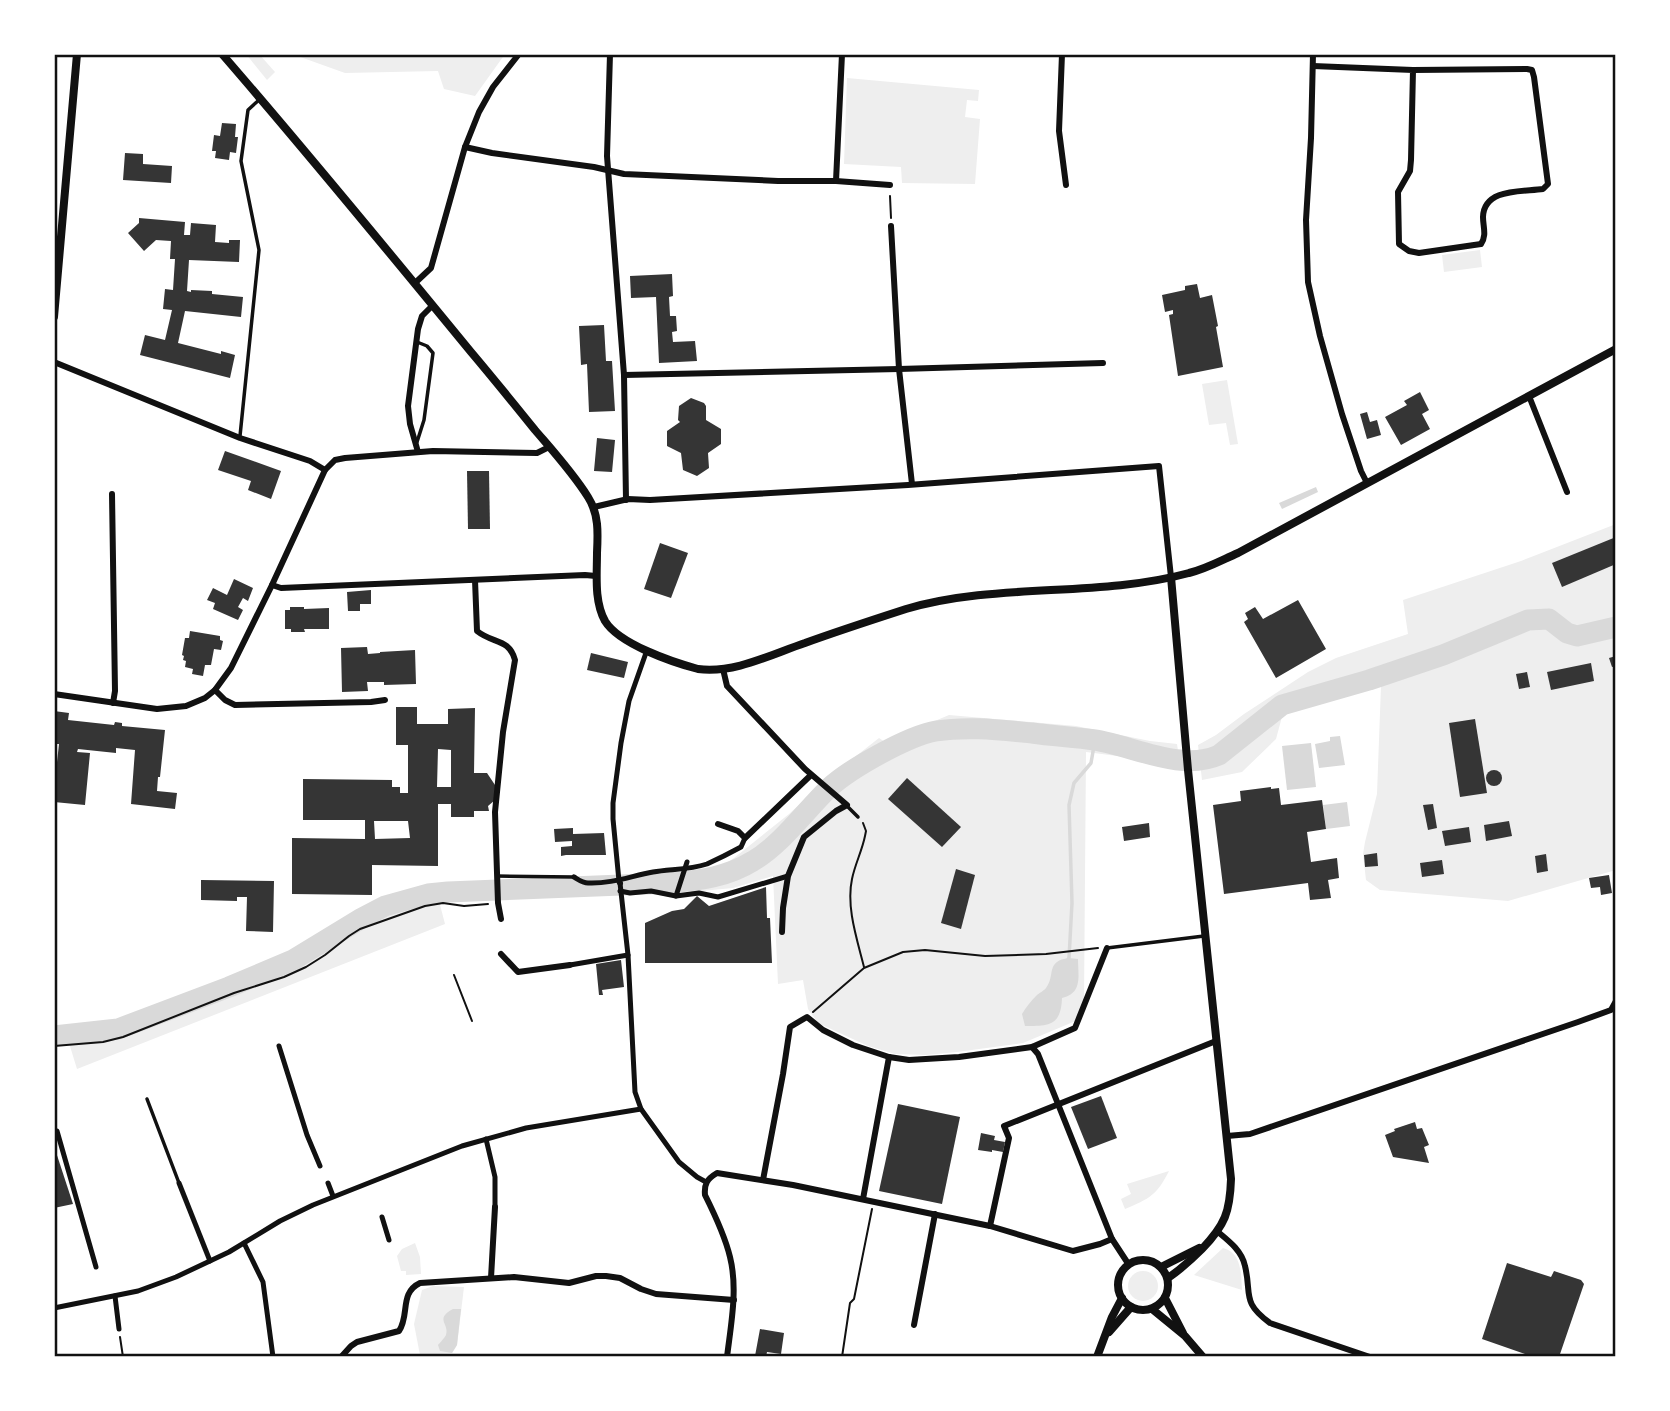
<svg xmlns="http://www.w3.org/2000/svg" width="1670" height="1411" font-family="Roboto,sans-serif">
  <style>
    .green { fill: #eee }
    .water { fill: #d9d9d9 }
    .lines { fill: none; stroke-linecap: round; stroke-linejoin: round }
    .stream { stroke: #d9d9d9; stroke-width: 3.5 }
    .river { stroke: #d9d9d9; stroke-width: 21 }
    .building { fill: #353535; fill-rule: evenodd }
    .path { stroke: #111; stroke-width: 2 }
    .service { stroke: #111; stroke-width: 3.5 }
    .pedestrian { stroke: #111; stroke-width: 5 }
    .minor { stroke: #111; stroke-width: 6 }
    .tertiary { stroke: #111; stroke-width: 8 }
    .neatline { fill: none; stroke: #111; stroke-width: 2.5 }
  </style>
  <rect width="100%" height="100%" fill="#fff"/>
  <g class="green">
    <polygon points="246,54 259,54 275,72 267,80"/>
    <polygon points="292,54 505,54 475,96 444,89 438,71 345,73"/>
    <polygon points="847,78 979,90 978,101 967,100 965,117 980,119 975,184 902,183 901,167 844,164"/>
    <polygon points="1480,250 1482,267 1444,272 1442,255"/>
    <polygon points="1227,380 1238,444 1230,445 1226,423 1209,425 1202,384"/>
    <polygon points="1616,524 1616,870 1508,901 1380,890 1366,880 1363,854 1365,842 1377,794 1381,686 1283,713 1276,739 1242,772 1202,780 1198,745 1216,735 1244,714 1308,672 1336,658 1408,634 1403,600 1521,561"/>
    <polygon points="949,715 1076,726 1150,741 1177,744 1180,764 1086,752 1084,1001 1078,1020 1023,1043 957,1052 926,1055 895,1054 868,1046 818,1023 808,1009 803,980 778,984 773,876 733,888 691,892 690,877 717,869 734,858 789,814 827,779 879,738 885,742"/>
    <polygon points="438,897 445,924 77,1069 69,1043 54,1044 54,1039 93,1036 119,1032 278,971 308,957 378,915 409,902"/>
    <path d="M1169,1171c-12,24 -20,28 -44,38l-4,-10 10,-5 -4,-10z"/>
    <polygon points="415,1243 420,1257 421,1274 406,1275 406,1271 401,1271 397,1256 402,1249"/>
    <path d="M1223,1248c19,5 18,26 19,42l-48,-15z"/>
    <circle cx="1143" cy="1286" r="15"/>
    <polygon points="433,1286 464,1287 457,1345 452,1353 420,1355 414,1324 422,1290"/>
  </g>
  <g class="water">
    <polygon points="1316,487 1318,492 1282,509 1279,503"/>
    <polygon points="1340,736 1345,765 1319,768 1315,744 1330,741 1330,737"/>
    <polygon points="1311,743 1316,787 1287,790 1282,746"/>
    <polygon points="1347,802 1350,826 1326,829 1323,805"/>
    <path d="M1069,958l9,1c0,17 5,34 -16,39 -1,28 -13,28 -37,28l-3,-12c4,-7 9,-13 15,-19 1,-1 8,-5 9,-7 10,-13 -1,-27 23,-30z"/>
    <path d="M453,1309h8l-4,36 -5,8 -12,-2 -2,-6c2,-2 7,-8 8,-10 4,-11 -12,-16 7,-26z"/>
  </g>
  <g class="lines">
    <polyline class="stream" points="1067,961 1069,958 1072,903 1069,805 1074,783 1091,763 1095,740"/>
    <path class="river" d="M54,1036l64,-7 111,-42 64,-27 69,-42 23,-12 43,-12 20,-2 224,-9c29,-3 55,-6 81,-22 28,-16 53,-51 76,-73 22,-20 79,-52 107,-57 32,-5 64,-1 96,2 21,3 42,4 63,7 38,6 86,32 124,15l63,-50 87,-25 74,-25 85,-35 21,-1 18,14 10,3 39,-9"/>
  </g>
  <g class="building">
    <polygon points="222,123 236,124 235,137 238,137 236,153 230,152 229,160 215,158 216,151 212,151 214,135 220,136"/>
    <polygon points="125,153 143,154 143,164 172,166 171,183 123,180"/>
    <polygon points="139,218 185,222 184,235 190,235 191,223 216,225 215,242 229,243 229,240 240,240 239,262 189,260 187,291 191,292 191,290 212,291 212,294 243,297 241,317 185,311 178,343 221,354 221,351 235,355 230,378 140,355 145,335 165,340 172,310 163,309 165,289 173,290 175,259 170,259 171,241 156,240 144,251 128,233 139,223"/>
    <polygon points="672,274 673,296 669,297 670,316 676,316 677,331 672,332 673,342 695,341 697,361 659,363 656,297 631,298 630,276"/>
    <polygon points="1197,284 1200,298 1212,295 1218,326 1216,327 1223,367 1178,376 1169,315 1173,314 1173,310 1165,312 1162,295 1185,290 1185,286"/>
    <polygon points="604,325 606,361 612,361 615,411 589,412 587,364 581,365 579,326"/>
    <polygon points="1420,392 1429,410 1422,414 1430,429 1401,445 1385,417 1407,405 1404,401"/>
    <polygon points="691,398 704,403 706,406 706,420 721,429 721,444 708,453 709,468 697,476 683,470 681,453 667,446 667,431 680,422 678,420 679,406"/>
    <polygon points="1367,412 1370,422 1377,420 1381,435 1367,439 1360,414"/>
    <polygon points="597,438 615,440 612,472 594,471"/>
    <polygon points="225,451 281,471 271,499 248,490 251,481 218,470"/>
    <polygon points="467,471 489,471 490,529 468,529"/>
    <polygon points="1616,537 1616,564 1562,587 1552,563"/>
    <polygon points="660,543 688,553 671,598 644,589"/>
    <polygon points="234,579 253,588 248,601 243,598 238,607 243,610 238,620 213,609 215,603 207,600 213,588 227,595"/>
    <polygon points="371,590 371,604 360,604 360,611 348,611 347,592"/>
    <polygon points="1298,600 1326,649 1276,678 1244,622 1248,619 1245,613 1255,607 1263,619"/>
    <polygon points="290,607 304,607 304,609 329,608 329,629 304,629 305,632 291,632 291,629 285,629 285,610 290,610"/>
    <polygon points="190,631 220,636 220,640 223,641 221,650 214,649 211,665 205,665 203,676 192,674 193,669 185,667 186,661 183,660 184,656 182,655 185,638 189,638"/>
    <polygon points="367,647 368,654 380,653 380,652 415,650 416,684 384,685 384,682 367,682 368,691 342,692 341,648"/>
    <polygon points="591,653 628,662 624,678 587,670"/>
    <polygon points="1616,656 1616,666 1612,667 1609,658"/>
    <polygon points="1591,663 1594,681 1551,690 1547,672"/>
    <polygon points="1527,672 1530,687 1519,689 1516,674"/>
    <path d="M396,707h21v17h31v-15l27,-1 -1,65h13l8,12v15l-7,6 1,5h-15v6h-23v-13h-13v62l-66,-1v30l-80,-1v-56l73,1v-19h-62v-41l89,1v7h8v6h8v-48h-12zM438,749l13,1v37h-14zM374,821h34l2,17 -35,1z"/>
    <polygon points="54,711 69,713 68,720 114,725 115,722 122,723 122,726 165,730 160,777 158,777 157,791 177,793 175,809 131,804 135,750 116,748 116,753 78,749 77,752 90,753 85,805 54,802 54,762 57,762 59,744 54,744"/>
    <polygon points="1475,719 1487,793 1460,797 1449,723"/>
    <circle cx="1494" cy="778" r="8"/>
    <polygon points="907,778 961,827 942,847 888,799"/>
    <polygon points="1271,787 1271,789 1279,788 1281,805 1322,800 1326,829 1307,832 1311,862 1337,858 1339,878 1328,880 1331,898 1310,900 1308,883 1224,894 1213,805 1241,801 1240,791"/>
    <polygon points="1433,804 1437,828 1428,830 1423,805"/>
    <polygon points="1509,821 1512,836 1486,841 1484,825"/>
    <polygon points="1149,823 1150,837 1124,841 1122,827"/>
    <polygon points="1469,827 1471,842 1445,846 1442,831"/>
    <polygon points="573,828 573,834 604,833 606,855 566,855 561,856 561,847 572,846 572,841 555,842 554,829"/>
    <polygon points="1377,853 1378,866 1365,867 1364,855"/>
    <polygon points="1546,854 1548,871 1537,873 1535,856"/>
    <polygon points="1442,860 1444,874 1422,877 1420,863"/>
    <polygon points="956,869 975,875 961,929 941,923"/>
    <polygon points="1609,875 1612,893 1601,895 1600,887 1591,888 1589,878"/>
    <polygon points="201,880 274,881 273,932 246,931 247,897 237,897 237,901 201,900"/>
    <polygon points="766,887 767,918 770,918 772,963 645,963 645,923 672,911 684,909 697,896 709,906"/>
    <polygon points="621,960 624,987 602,990 603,995 599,995 596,964"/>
    <polygon points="1101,1096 1117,1138 1088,1149 1071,1107"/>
    <polygon points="898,1104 960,1117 942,1204 879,1191"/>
    <polygon points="1415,1122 1417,1129 1422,1128 1429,1145 1424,1147 1429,1163 1393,1157 1385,1135 1395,1131 1394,1129"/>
    <polygon points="981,1133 995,1136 994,1140 1005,1142 1003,1152 992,1150 992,1152 978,1150"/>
    <polygon points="54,1146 73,1204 54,1208"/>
    <polygon points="1507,1263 1551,1277 1554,1271 1581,1280 1584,1284 1559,1357 1524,1357 1525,1354 1482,1339"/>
    <polygon points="760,1329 784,1333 781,1354 767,1352 766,1357 755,1356"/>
  </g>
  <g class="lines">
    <g class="path">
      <polyline points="890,196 891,218"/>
      <path d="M863,823l3,8 -1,5c-3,15 -10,28 -13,43 -6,28 5,60 12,88"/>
      <polyline points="454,975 472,1021"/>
      <polyline points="813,1012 864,968 903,952 925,950 985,956 1046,954 1098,948"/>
      <polyline points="54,1046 103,1042 123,1037 234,993 284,977 306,967 325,955 349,936 360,929 425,906 443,903 464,906 488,904"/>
      <polyline points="120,1337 123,1357"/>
      <polyline points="842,1357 850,1303 854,1299 872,1209"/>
    </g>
    <g class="service">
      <polyline points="240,436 259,250 241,161 248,110 260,99"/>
      <polyline points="417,442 424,420 433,353 427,346 417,342"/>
      <polyline points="847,806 858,817"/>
      <polyline points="497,876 574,877"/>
      <polyline points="1107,948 1204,936"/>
      <polyline points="147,1099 179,1183"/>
    </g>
    <g class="pedestrian">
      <path d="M574,877c5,3 9,6 14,6 23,1 43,-7 65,-11 17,-3 36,-2 54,-8 11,-5 23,-11 34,-17l4,-9"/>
      <polyline points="619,881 613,819 613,803 621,743 629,701 647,650"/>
      <polyline points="620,883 628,955 635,1092 641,1109 679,1162 697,1177 706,1182"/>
      <polyline points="620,891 630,893 651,891 676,896 699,893 718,897 788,876"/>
      <polyline points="676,896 687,862"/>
      <polyline points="570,965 628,955"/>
      <polyline points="279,1046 307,1135 320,1166"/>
      <polyline points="57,1131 96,1267"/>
      <polyline points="486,1139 495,1177 495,1207"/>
      <polyline points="179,1183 210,1261"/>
      <polyline points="328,1183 333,1196"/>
      <polyline points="382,1217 389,1240"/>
      <polyline points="244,1243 263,1282 273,1357"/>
      <polyline points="115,1296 119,1329"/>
      <polyline points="54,1308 138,1291 176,1277 229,1252 280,1221 313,1205 462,1146 526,1128 641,1109"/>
    </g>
    <g class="minor">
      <polyline points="610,54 607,156 624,375 626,500"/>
      <polyline points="1062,54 1059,131 1066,185"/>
      <polyline points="1313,54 1311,138 1306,220 1308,282 1320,336 1342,414 1361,471 1367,483"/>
      <path d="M1313,66l100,4 -2,90 -1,11 -12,21 1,52 10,7 10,2 62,-9c6,-9 2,-17 2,-27 1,-29 39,-25 60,-28l5,-5 -14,-107 -2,-7 -5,-1 -114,1"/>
      <polyline points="465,147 492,153 594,167 624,174 778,181 836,181 890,185"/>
      <polyline points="836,181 842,54"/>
      <polyline points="891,226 899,369 912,484"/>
      <polyline points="415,283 431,268 465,147 479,112 493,87 519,54"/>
      <polyline points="54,362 240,438 310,461 325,470"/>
      <polyline points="624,375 899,369 1103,363"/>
      <polyline points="1529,396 1567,492"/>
      <polyline points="418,452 410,424 408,406 418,329 422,316 433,305"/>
      <polyline points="112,494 115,691 113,703"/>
      <polyline points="594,507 628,499 650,500 908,485 1159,466 1171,577"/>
      <path d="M475,580l2,51c16,13 32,7 38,29l-12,72 -8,80 3,91 3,16"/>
      <polyline points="272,585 281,588 585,575 596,576"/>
      <polyline points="723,669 727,686 805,769 847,805 836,811 804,837 788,876 783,908 782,932"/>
      <polyline points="215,690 225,700 235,705 371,702 385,700"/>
      <polyline points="54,694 157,709 186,706 205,698 215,690 231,668 272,585 325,470 335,460 345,458 433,451 537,453 549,447"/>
      <polyline points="718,824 738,831 745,838 811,775"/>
      <polyline points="619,881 620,883"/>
      <polyline points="501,954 518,972 570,965"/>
      <polyline points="1032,1047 1038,1054 1112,1239 1129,1265"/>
      <polyline points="1227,1136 1250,1134 1578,1022 1611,1010 1616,1001"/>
      <polyline points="763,1180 783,1074 790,1027 807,1017 823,1030 853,1045 889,1057 909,1060 959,1057 1032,1047 1075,1028 1107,948"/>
      <polyline points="863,1199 889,1057"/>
      <polyline points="990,1226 1009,1138 1004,1126 1216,1041"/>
      <path d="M1218,1232c11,9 24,19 27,34 7,28 -4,36 25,57l100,34"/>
      <polyline points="491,1278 495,1207"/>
      <polyline points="914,1325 935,1214"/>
      <path d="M341,1357l10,-11 6,-4 42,-11c11,-16 0,-38 21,-48l94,-6 55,6 27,-7h10l14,2 21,11 15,5 78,6"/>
      <path d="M727,1357c4,-33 11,-68 3,-100 -5,-21 -15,-42 -25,-62 -1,-11 2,-16 12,-22l76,12 197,41 83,25 27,-7 12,-5"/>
    </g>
    <g class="tertiary">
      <path d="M222,54c85,98 167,198 249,298 22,26 43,52 64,78 18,21 38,43 53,67 11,17 10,36 9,56 0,22 -3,48 8,68 14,23 67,41 93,48 36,5 74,-15 107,-26 33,-12 67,-23 101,-34 92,-27 191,-11 283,-36 17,-4 33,-13 49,-20l378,-204"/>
      <polyline points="54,317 77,54"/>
      <circle cx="1143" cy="1285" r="25"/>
      <polyline points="1161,1267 1199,1248"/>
      <path d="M1168,1278c13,-9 23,-18 34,-29 23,-24 28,-37 29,-70l-43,-409 -17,-193"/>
      <polyline points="1165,1298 1183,1333"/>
      <polyline points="1152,1309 1185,1336 1203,1357"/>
      <polyline points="1109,1332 1131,1307"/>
      <polyline points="1097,1357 1112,1317 1122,1298"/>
    </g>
  </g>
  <rect width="1670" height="1411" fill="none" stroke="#ffffff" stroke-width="112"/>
  <rect x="56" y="56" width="1558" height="1299" class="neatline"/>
</svg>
